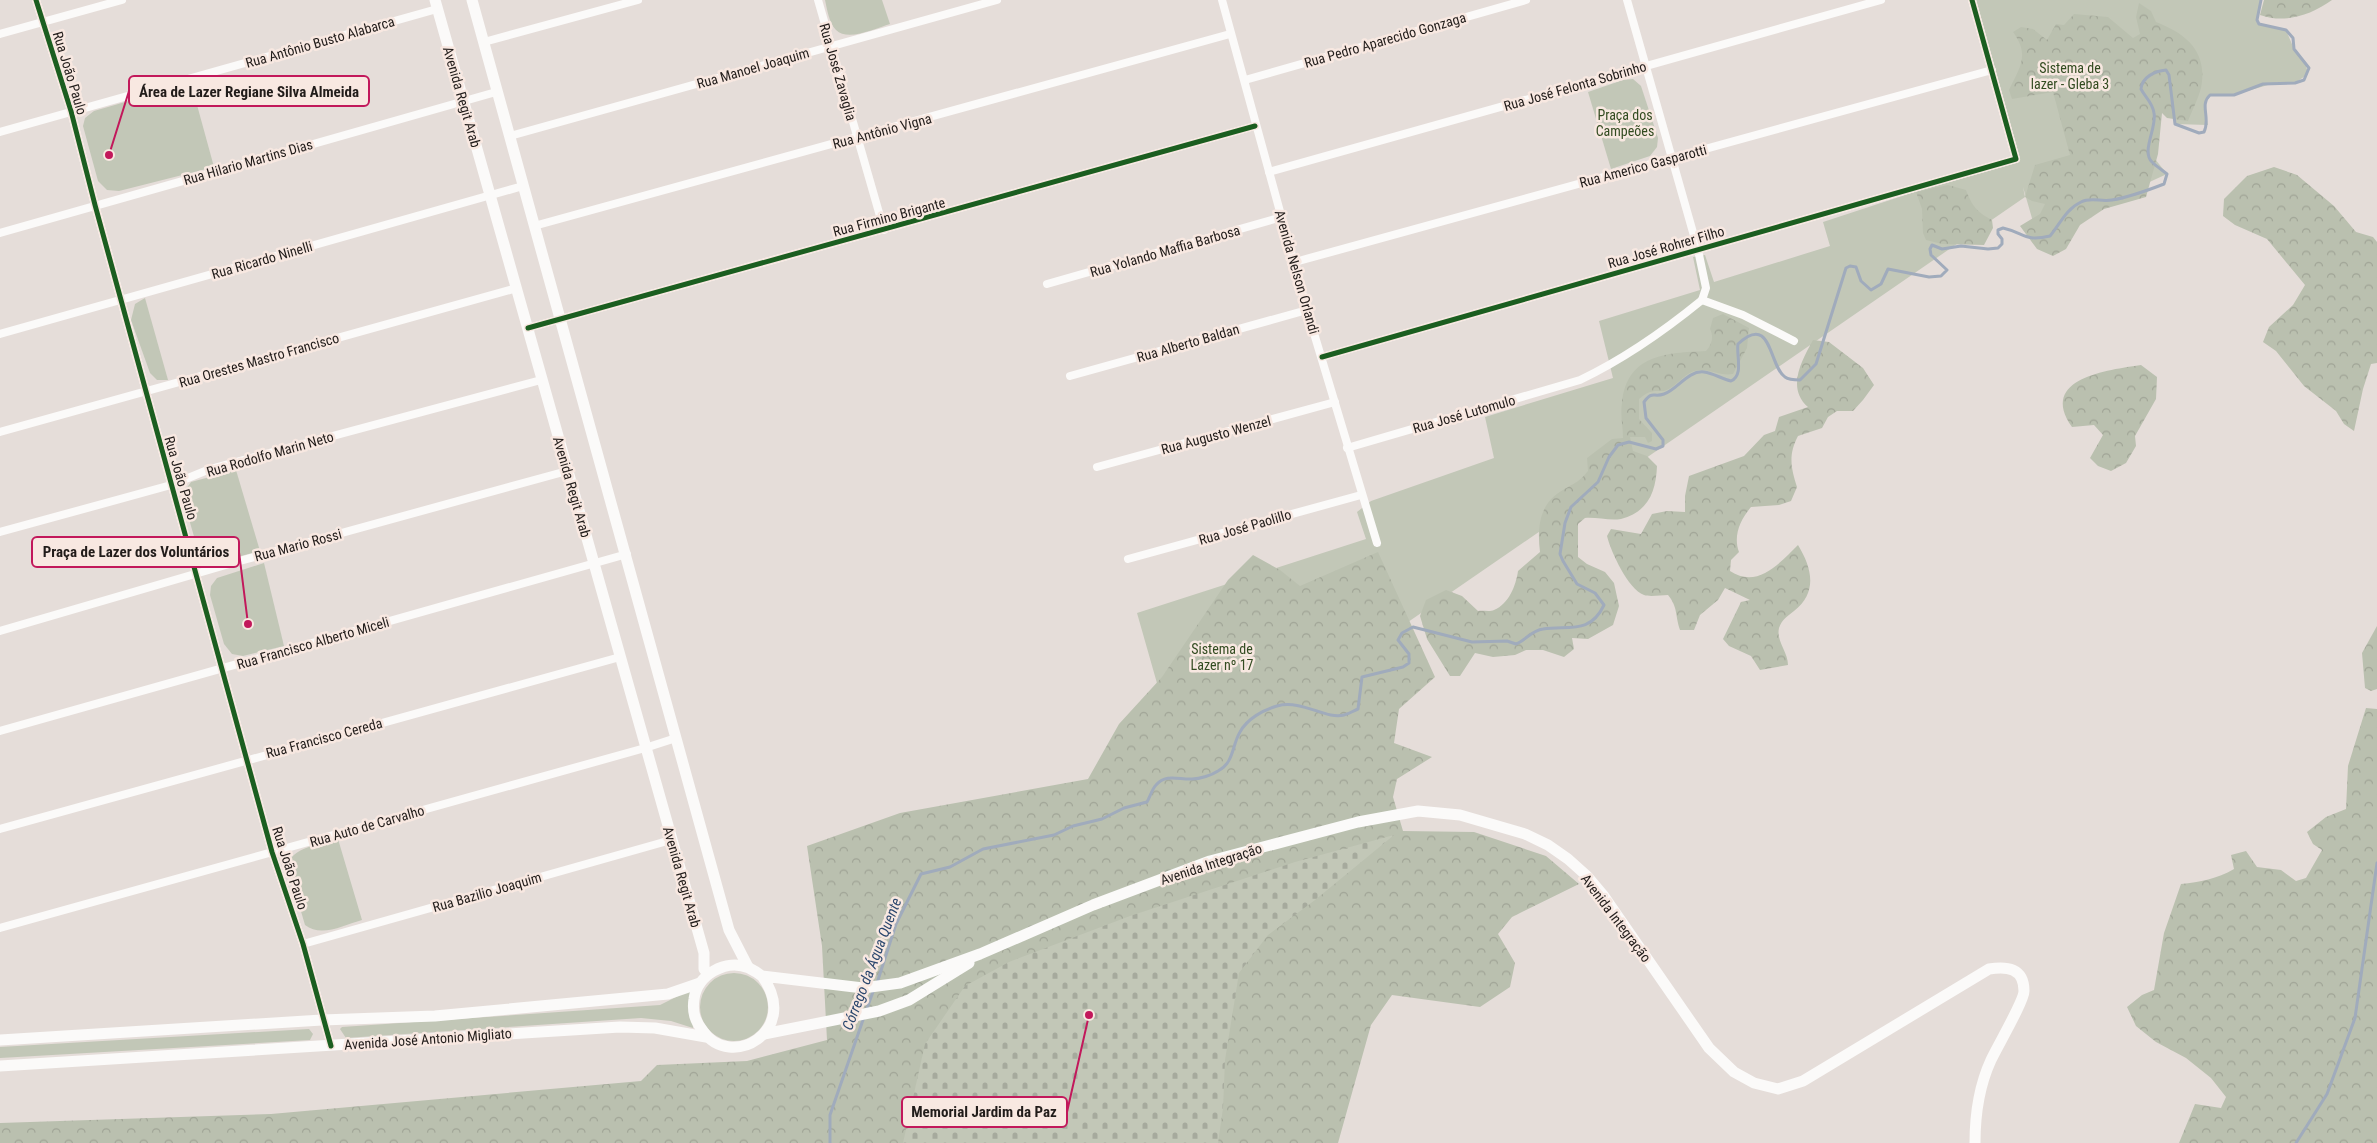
<svg xmlns="http://www.w3.org/2000/svg" width="2377" height="1143" font-family="'Roboto Condensed',sans-serif">
  <style>
    .green { fill: #c2c7b7 }
    .forest { fill: url(#forest-crowns) }
    .cemetery { fill: url(#cemetery-stones) }
    .lines { fill: none; stroke-linecap: round; stroke-linejoin: round }
    .stream { stroke: #a0abbc; stroke-width: 3 }
    .minor { stroke: #fbfaf9; stroke-width: 8 }
    .secondary { stroke: #fbfaf9; stroke-width: 11 }
    .cycleway-casing { stroke: #f8e8e1; stroke-width: 8 }
    .cycleway { stroke: #1b5e20; stroke-width: 5 }
    .labels { text-anchor: middle; stroke-width: 5; stroke-linejoin: round; paint-order: stroke }
    .street-label { font-size: 14px; fill: #211c1a; stroke: #f8e8e1 }
    .park-label { font-size: 14px; fill: #324b20; stroke: #f8e8e1 }
    .water-label { font-size: 15px; font-style: italic; fill: #2b476e; stroke: #f8e8e1 }
    .leader { fill: none; stroke: #c2185b; stroke-width: 2 }
    .callout-dot { fill: #c2185b; stroke: #f8e8e1; stroke-width: 2 }
    .callout { fill: #f8e8e1; stroke: #c2185b; stroke-width: 2 }
    .callout-label { font-size: 15px; text-anchor: middle; font-weight: bold; fill: #211c1a }
  </style>
  <defs>
    <pattern id="forest-crowns" width="20" height="18" patternUnits="userSpaceOnUse" patternTransform="scale(1.25)"><rect width="20" height="18" fill="#bac0af"/><path d="M2 6a3 3 0 1 1 6 0M12 15a3 3 0 1 1 6 0" fill="none" stroke="#a0a496"/></pattern>
    <pattern id="cemetery-stones" width="16" height="16" patternUnits="userSpaceOnUse" patternTransform="scale(1.25)"><rect width="16" height="16" fill="#c2c7b7"/><path d="M2 7V4a2 2 0 0 1 4 0v3zM10 15v-3a2 2 0 0 1 4 0v3z" fill="#a6aa9d"/></pattern>
  </defs>
  <rect width="100%" height="100%" fill="#e5ddd9"/>
  <g class="green">
    <path d="M825,0h57l8,24c-14,4 -42,18 -54,6 -7,-7 -9,-21 -11,-30z"/>
    <polygon points="1971,0 2261,0 2257,20 2259,24 2286,30 2294,49 2305,61 2308,74 2295,83 2278,82 2234,95 2210,95 2204,107 2208,125 2175,124 2169,75 2147,149 2167,174 2108,201 2038,239 2023,187 2025,197 1305,693 1180,764 1137,613 1366,539 1357,512 1371,501 1494,458 1485,417 1613,378 1599,321 1700,290 1693,257 1705,255 1714,282 1830,246 1823,222 2015,159"/>
    <polygon points="1633,79 1641,86 1658,138 1657,147 1650,156 1611,169 1588,92 1623,80"/>
    <polygon points="191,83 214,167 119,191 107,190 98,181 83,126 85,118 94,111"/>
    <polygon points="145,298 168,380 157,380 150,373 131,320 135,304"/>
    <polygon points="236,470 260,551 211,564 200,557 184,502 184,492 191,482"/>
    <polygon points="264,563 284,646 243,656 232,654 224,644 210,595 211,586 217,578"/>
    <path d="M338,839l24,81c-18,5 -41,18 -57,5l-17,-58c1,-20 34,-23 50,-28z"/>
    <circle cx="734" cy="1007" r="34"/>
    <polygon points="688,991 691,992 693,1028 671,1021 641,1018 346,1038 340,1029 342,1027 660,1005"/>
    <polygon points="309,1029 313,1034 310,1040 0,1058 0,1047"/>
  </g>
  <g class="forest">
    <path d="M2264,0h68c-21,15 -47,24 -72,15z"/>
    <path d="M2139,3l12,8 5,11c31,12 52,30 45,66 -3,11 -9,23 -13,33l-21,-3 -5,-5 -4,41 -12,43 -42,12 -24,16 -14,24 -13,7 -16,-7 -17,-23 20,-12 5,-10 -13,-3 -7,-4 10,-32 35,-10 -17,-63 -41,7 -3,-9c11,-23 21,-35 4,-58l8,-5 12,2 14,11 9,-16 8,1 10,-11 34,3 25,21 7,-4 -4,-17z"/>
    <polygon points="2274,167 2297,175 2334,206 2356,232 2373,237 2377,242 2377,363 2371,364 2363,389 2354,431 2344,424 2336,411 2304,386 2276,351 2263,342 2269,327 2293,305 2305,285 2267,239 2235,225 2223,216 2224,199 2247,176"/>
    <path d="M1948,185l18,5c6,16 11,22 26,30l1,8 -9,17 -42,-1 -16,-4 -3,-7 -1,-24 -6,-17z"/>
    <path d="M1723,314l26,14 -2,20 -14,26c-12,2 -21,-4 -32,-4 -16,0 -23,17 -37,21 -1,0 -7,0 -8,0 -7,0 -12,4 -17,8v20l13,14v8l-4,2 -3,-6h-15l3,14 14,5 10,10c-1,26 -9,46 -36,53 -11,2 -25,-2 -36,-1l-7,6v33l9,7 18,8 9,11 5,23 -6,19 -25,14 -16,-1 2,11 -10,8 -21,-7h-17l-11,5 -22,2 -18,-4 -15,23h-10l-23,-37 -7,-23 6,-16 20,-10 16,6 16,15c4,-1 12,1 16,-1 15,-6 22,-25 24,-39l22,-19c-3,-24 -1,-49 23,-62 13,-8 15,-7 25,-19l-1,-13 25,-19 11,-1c0,-12 -3,-24 -1,-35 5,-49 44,-50 84,-52 6,-7 8,-14 4,-22l3,-11z"/>
    <path d="M1813,340l16,2 34,26 11,17 -11,15 -10,11h-16l-9,6 -6,11 -24,8c-10,19 -7,32 -1,51l-6,14 -12,4 -28,2c-11,13 -18,29 -12,45l-8,8 -1,11c27,18 49,-7 68,-26 14,23 20,47 -4,66 -6,5 -12,8 -15,17 -3,13 9,24 9,37l-28,5 -9,-14 -22,-10 -6,-7 18,-37 9,-2 -25,-12 -7,12 -18,15 -6,15h-14c-5,-15 -2,-23 -12,-35 -7,0 -18,2 -24,0 -16,-6 -33,-43 -37,-59l4,-7 30,5 11,-20 15,-3 18,1v-16l4,-20 55,-20 20,-21 11,-4 4,-14 29,-10c-22,-19 -6,-47 5,-67z"/>
    <path d="M2141,365l16,12 -1,22 -21,37 1,10 -10,17 -15,8 -13,-5 -8,-8 13,-23 -9,-10 -22,2c-34,-49 36,-57 69,-62z"/>
    <polygon points="1378,552 1435,677 1399,709 1394,743 1432,757 1397,779 1393,797 1403,831 1474,832 1546,856 1579,884 1512,917 1498,934 1515,963 1510,987 1480,1007 1392,995 1371,1025 1338,1143 0,1143 0,1123 271,1114 641,1081 657,1065 747,1061 827,1040 822,946 807,846 900,813 1088,779 1119,724 1162,677 1228,580 1253,555 1280,570 1300,586"/>
    <polygon points="2377,626 2377,689 2371,691 2365,688 2362,653"/>
    <path d="M2366,708l11,1v434h-198l16,-39 26,4 5,-11 -15,-19 -25,-20 -30,-16 -20,-16 -9,-19 15,-12 12,-5 10,-57 17,-49c19,-2 36,-5 53,-15l-3,-14 15,-4 11,16 24,3 15,11 10,-3 16,-28 -9,-6 -6,-12 19,-15 20,-8 2,-43z"/>
  </g>
  <polygon class="cemetery" points="1394,835 1315,900 1268,935 1239,973 1225,1060 1223,1108 1218,1143 903,1143 925,1044 965,986 1009,962 1130,916 1295,862"/>
  <g class="lines">
    <g class="stream">
      <path d="M877,983l19,-59 25,-50 29,-7 33,-18 71,-14 19,-9 29,-7 22,-11 23,-6c3,-5 5,-13 9,-17 10,-12 24,-5 36,-6 8,0 20,-4 26,-8 16,-8 14,-26 22,-39 7,-13 23,-22 37,-26 25,-7 49,14 67,9 5,-1 9,-4 14,-6l4,-32 41,-10 6,-4v-9l-11,-14 4,-7 11,-6 59,15 35,-1 9,3c10,-4 16,-14 27,-15 25,-4 47,6 61,-24l-9,-12 -18,-9 -14,-23 -3,-7 5,-31 6,-16 27,-25 11,-25 9,-12 11,-3 27,7 7,-3v-6l-17,-22 -2,-16c9,-12 9,-4 20,-8 13,-4 24,-24 40,-22 9,1 18,7 27,9 13,-6 5,-26 7,-37 34,-32 31,23 47,33 4,3 10,3 15,3l16,-16 30,-96 4,-2 6,1 5,14 10,9 10,-6 7,-15 41,8 12,-1 6,-6 -16,-15 -1,-6 2,-4 10,4 19,-3 27,3 10,-1 4,-4v-5l-4,-5v-4l5,-2c22,5 21,14 47,8 10,-12 16,-27 31,-34 10,-5 20,0 31,-2 18,-3 34,-9 52,-16l3,-10c-5,-4 -11,-8 -15,-12 -11,-11 5,-34 2,-49 -1,-10 -9,-16 -13,-24 1,-12 14,-18 25,-19l3,5 6,49 24,9 5,-1c7,-14 -5,-27 6,-37h24l29,-11 32,-1 9,-3 5,-12 -15,-19 -1,-11 -7,-8 -27,-6 -2,-4 4,-20"/>
      <polyline points="866,1011 874,989"/>
      <polyline points="830,1143 830,1115 864,1017"/>
      <polyline points="2296,1143 2327,1094 2355,1018 2377,863"/>
    </g>
    <g class="minor">
      <polyline points="36,0 71,111 95,205 272,852 303,944 331,1046"/>
      <polyline points="818,0 884,230"/>
      <polyline points="1222,0 1307,310 1377,543"/>
      <polyline points="1627,0 1698,250 1706,288 1702,300"/>
      <polyline points="0,34 122,0"/>
      <polyline points="484,42 638,0"/>
      <polyline points="1245,80 1526,0"/>
      <polyline points="0,132 437,9"/>
      <polyline points="510,136 997,0"/>
      <polyline points="1269,172 1881,0"/>
      <polyline points="534,226 1230,34"/>
      <polyline points="0,233 496,92"/>
      <polyline points="1295,262 1992,70"/>
      <polyline points="1047,284 1282,217"/>
      <polyline points="1702,300 1743,315 1794,341"/>
      <polyline points="528,328 1255,126"/>
      <polyline points="0,334 523,186"/>
      <polyline points="1322,357 2016,159 1972,0"/>
      <polyline points="1070,376 1307,310"/>
      <polyline points="0,432 517,288"/>
      <path d="M1347,448l233,-68c44,-21 84,-49 122,-80"/>
      <polyline points="1097,467 1335,402"/>
      <polyline points="0,532 171,485 210,469 541,380"/>
      <polyline points="1128,559 1361,495"/>
      <polyline points="0,631 236,562 567,471"/>
      <polyline points="0,731 627,554"/>
      <polyline points="0,829 620,657"/>
      <polyline points="0,928 645,748 676,738"/>
      <polyline points="303,944 671,840"/>
    </g>
    <g class="secondary">
      <polyline points="435,0 704,953 704,969 708,973"/>
      <polyline points="472,0 729,930 748,967"/>
      <path d="M762,976c40,55 -32,95 -59,55 -8,-10 -11,-19 -9,-32 3,-24 32,-41 55,-31 4,2 9,5 13,8l101,12 37,-5 80,-29 113,-49 117,-44 148,-39 60,-11 42,4 65,19 23,11 20,14 19,17 16,19 106,153 25,24 20,11 24,6 25,-8 186,-112c18,-3 35,-1 35,22 0,10 -27,56 -33,69 -12,26 -16,55 -16,83"/>
      <polyline points="764,1034 879,1011 909,1000 969,963"/>
      <polyline points="0,1040 322,1020 435,1016 668,994 700,983"/>
      <polyline points="0,1066 620,1027 655,1028 706,1037"/>
    </g>
    <g class="cycleway-casing">
      <g id="cycleway">
        <polyline points="36,0 71,111 95,205 272,852 303,944 331,1046"/>
        <polyline points="528,328 1255,126"/>
        <polyline points="1322,357 2016,159 1972,0"/>
      </g>
    </g>
    <use href="#cycleway" class="cycleway"/>
  </g>
  <g class="labels">
    <g class="street-label">
      <text transform="translate(1385 40) rotate(-16)" y="5">Rua Pedro Aparecido Gonzaga</text>
      <text transform="translate(320 42) rotate(-16)" y="5">Rua Antônio Busto Alabarca</text>
      <text transform="translate(753 68) rotate(-16)" y="5">Rua Manoel Joaquim</text>
      <text transform="translate(838 72) rotate(74)" y="5">Rua José Zavaglia</text>
      <text transform="translate(70 73) rotate(73)" y="5">Rua João Paulo</text>
      <text transform="translate(1575 86) rotate(-16)" y="5">Rua José Felonta Sobrinho</text>
      <text transform="translate(462 97) rotate(74)" y="5">Avenida Regit Arab</text>
      <text transform="translate(882 131) rotate(-15)" y="5">Rua Antônio Vigna</text>
      <text transform="translate(248 162) rotate(-16)" y="5">Rua Hilario Martins Dias</text>
      <text transform="translate(1643 166) rotate(-15)" y="5">Rua Americo Gasparotti</text>
      <text transform="translate(889 217) rotate(-15)" y="5">Rua Firmino Brigante</text>
      <text transform="translate(1666 247) rotate(-16)" y="5">Rua José Rohrer Filho</text>
      <text transform="translate(1165 251) rotate(-16)" y="5">Rua Yolando Maffia Barbosa</text>
      <text transform="translate(262 260) rotate(-16)" y="5">Rua Ricardo Ninelli</text>
      <text transform="translate(1297 272) rotate(74)" y="5">Avenida Nelson Orlandi</text>
      <text transform="translate(1188 343) rotate(-16)" y="5">Rua Alberto Baldan</text>
      <text transform="translate(259 360) rotate(-16)" y="5">Rua Orestes Mastro Francisco</text>
      <text transform="translate(1464 414) rotate(-16)" y="5">Rua José Lutomulo</text>
      <text transform="translate(1216 435) rotate(-15)" y="5">Rua Augusto Wenzel</text>
      <text transform="translate(270 454) rotate(-16)" y="5">Rua Rodolfo Marin Neto</text>
      <text transform="translate(181 478) rotate(74)" y="5">Rua João Paulo</text>
      <text transform="translate(572 487) rotate(74)" y="5">Avenida Regit Arab</text>
      <text transform="translate(1245 527) rotate(-16)" y="5">Rua José Paolillo</text>
      <text transform="translate(298 545) rotate(-15)" y="5">Rua Mario Rossi</text>
      <text transform="translate(313 643) rotate(-16)" y="5">Rua Francisco Alberto Miceli</text>
      <text transform="translate(324 738) rotate(-15)" y="5">Rua Francisco Cereda</text>
      <text transform="translate(367 826) rotate(-16)" y="5">Rua Auto de Carvalho</text>
      <text transform="translate(1211 864) rotate(-18)" y="5">Avenida Integração</text>
      <text transform="translate(290 868) rotate(72)" y="5">Rua João Paulo</text>
      <text transform="translate(682 877) rotate(74)" y="5">Avenida Regit Arab</text>
      <text transform="translate(487 892) rotate(-16)" y="5">Rua Bazilio Joaquim</text>
      <text transform="translate(1616 918) rotate(53)" y="5">Avenida Integração</text>
      <text transform="translate(428 1039) rotate(-4)" y="5">Avenida José Antonio Migliato</text>
    </g>
    <g class="park-label">
      <text x="2070" y="73">Sistema de<tspan x="2070" dy="16">lazer - Gleba 3</tspan></text>
      <text x="1625" y="120">Praça dos<tspan x="1625" dy="16">Campeões</tspan></text>
      <text x="1222" y="654">Sistema de<tspan x="1222" dy="16">Lazer nº 17</tspan></text>
    </g>
    <g class="water-label">
      <text transform="translate(872 964) rotate(-69)" y="5">Córrego da Água Quente</text>
    </g>
  </g>
  <path class="leader" d="M109 155L129 91M248 624L239 552M1089 1015L1067 1112"/>
  <g class="callout-dot">
    <circle cx="109" cy="155" r="5"/>
    <circle cx="248" cy="624" r="5"/>
    <circle cx="1089" cy="1015" r="5"/>
  </g>
  <g class="callout">
    <rect x="129" y="76" width="240" height="30" rx="5"/>
    <rect x="32" y="537" width="207" height="30" rx="5"/>
    <rect x="902" y="1097" width="165" height="30" rx="5"/>
  </g>
  <g class="callout-label">
    <text x="249" y="97">Área de Lazer Regiane Silva Almeida</text>
    <text x="136" y="557">Praça de Lazer dos Voluntários</text>
    <text x="984" y="1117">Memorial Jardim da Paz</text>
  </g>
</svg>
